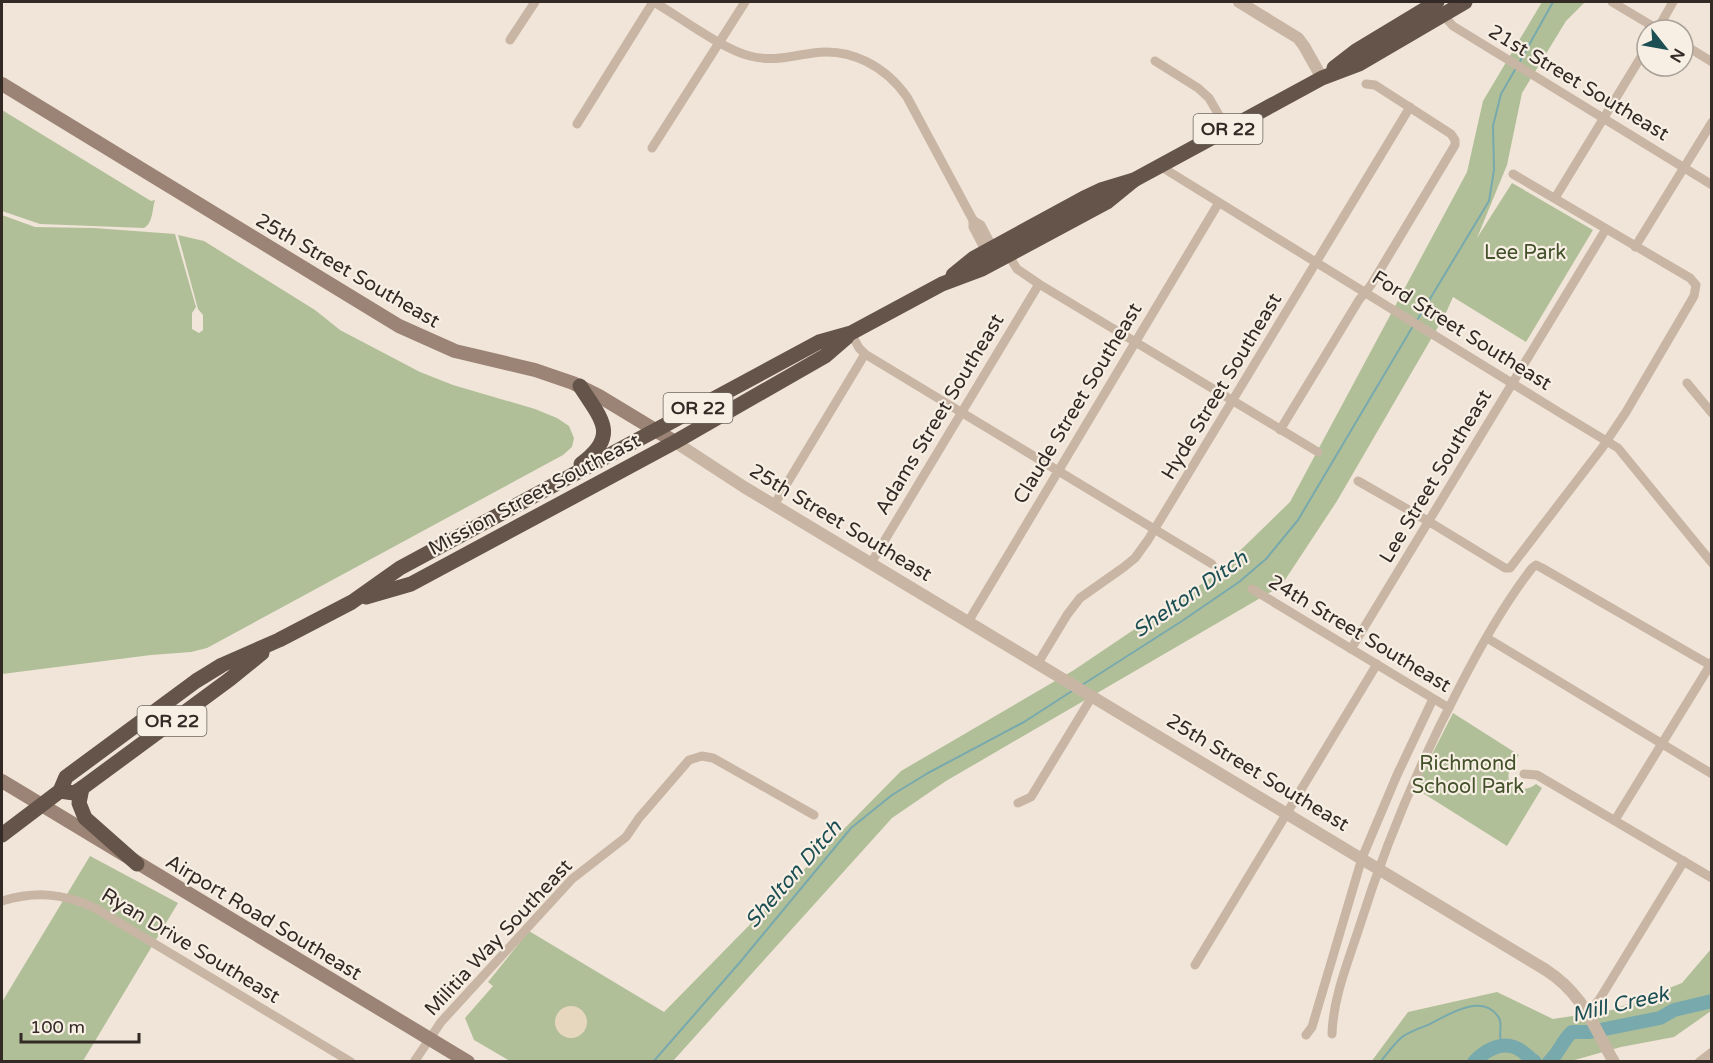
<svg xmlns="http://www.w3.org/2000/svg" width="1713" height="1063" font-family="'Varela Round',sans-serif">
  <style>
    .green { fill: #b1bf99 }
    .plaza { fill: #e8d7bf }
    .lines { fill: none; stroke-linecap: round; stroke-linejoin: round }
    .stream { stroke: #78a9ad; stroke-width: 2 }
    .river { stroke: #78a9ad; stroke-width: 14 }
    .minor { stroke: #c8b5a4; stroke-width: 9 }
    .tertiary { stroke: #c8b5a4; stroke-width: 12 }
    .secondary { stroke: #9b8476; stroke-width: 14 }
    .trunk { stroke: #64544a; stroke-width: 15 }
    .labels { text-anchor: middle; stroke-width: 4.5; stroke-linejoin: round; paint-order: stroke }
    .shield { fill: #f8efe4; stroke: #6e655f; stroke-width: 1.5 }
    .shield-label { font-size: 18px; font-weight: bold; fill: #332a26 }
    .street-label { font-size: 20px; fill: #332a26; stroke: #f8efe4 }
    .park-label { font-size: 20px; fill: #42512a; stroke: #f8efe4 }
    .water-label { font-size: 21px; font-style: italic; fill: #1c4f54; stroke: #f8efe4 }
  </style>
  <rect width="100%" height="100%" fill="#f0e5d8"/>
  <g class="green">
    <polygon points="1542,2 1585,2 1566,21 1522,93 1507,165 1477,238 1512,183 1593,230 1526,342 1453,297 1445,315 1337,501 1281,586 946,781 892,818 673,1061 510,1061 474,1040 465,1018 493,986 488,982 529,931 664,1012 901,771 1074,670 1215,575 1290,502 1467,172 1483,101"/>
    <path d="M2,110l149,91 4,-1c-3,10 -2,23 -11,28l-104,-4 -38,-13z"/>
    <polygon points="2,215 35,227 94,228 175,234 196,307 192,313 192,329 199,333 203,330 203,315 198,309 178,235 204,241 315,310 340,330 420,372 453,385 535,409 557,418 569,426 574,438 572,447 563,455 207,648 191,652 151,655 2,674"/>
    <path d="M1453,713l66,42c-3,5 -8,11 -10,17 -4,16 15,22 27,12l6,4 -35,58 -89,-56v-8z"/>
    <polygon points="90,856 178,903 83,1061 2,1061 2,1002"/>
    <polygon points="1711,949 1711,1011 1674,1037 1621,1047 1571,1061 1371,1062 1408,1012 1497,992 1553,1019 1612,1010 1682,983"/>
  </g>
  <circle class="plaza" cx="571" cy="1022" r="16"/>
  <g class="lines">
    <g class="stream">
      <polyline points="1519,63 1553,2"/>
      <polyline points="1416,322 1489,201 1494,170 1493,126 1501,94 1516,68"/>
      <polyline points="1082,685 1182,621 1239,582 1266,559 1298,520 1413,326"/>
      <polyline points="653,1062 741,961 851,828 892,795 928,773 1024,722 1072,691"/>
      <path d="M1380,1062c7,-8 14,-18 22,-25 7,-5 18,-9 26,-12 18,-9 52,-32 69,-10 8,9 -1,21 6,31"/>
    </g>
    <g class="river">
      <path d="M1474,1062c10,-11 26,-20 40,-15 8,2 14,10 21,15"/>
      <path d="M1549,1062c10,-9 13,-21 23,-30h18l70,-14 14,-8 38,-9"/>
    </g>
    <g class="minor">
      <path d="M654,2c26,15 68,47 96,54 22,6 41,0 63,-3 38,-6 73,14 94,44l66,123v7l13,25"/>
      <polyline points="1612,2 1659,30"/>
      <polyline points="1441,13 1453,26 1712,185"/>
      <polyline points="1657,30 1673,2"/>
      <polyline points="510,40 535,2"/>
      <polyline points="1683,44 1712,62"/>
      <polyline points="1155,61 1198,88 1209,98 1227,129"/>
      <polyline points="577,124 653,2"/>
      <polyline points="652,148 745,2"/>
      <polyline points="1160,166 1557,411 1618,448 1712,563"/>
      <polyline points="1555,198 1647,47"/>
      <polyline points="973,220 981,225 993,248"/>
      <polyline points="1635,247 1712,122"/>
      <polyline points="1009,256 1017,269 1039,284 1318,452"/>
      <polyline points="851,333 859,348 865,354 1212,564"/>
      <polyline points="1687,383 1712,413"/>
      <polyline points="1280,430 1359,300 1371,285 1455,145 1455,140 1451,134 1375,85 1366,84"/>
      <polyline points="1358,481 1428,521 1505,568 1510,568 1602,448 1626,412 1694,296 1696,285 1690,278 1513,174"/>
      <polyline points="774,505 865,354"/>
      <polyline points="871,563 1039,284"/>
      <polyline points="1252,589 1449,708"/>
      <polyline points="968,622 1218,204"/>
      <polyline points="1487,638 1712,774"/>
      <polyline points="1351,649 1606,229"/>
      <polyline points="1038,663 1067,615 1080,598 1124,567 1135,558 1148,540 1410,107"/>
      <polyline points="1524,774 1537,775 1712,878"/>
      <polyline points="1018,803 1031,797 1093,695"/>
      <polyline points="1615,820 1712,662"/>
      <path d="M2,901c34,-10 60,-8 93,7l256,154"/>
      <polyline points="1195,965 1377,664"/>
      <polyline points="1588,1012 1599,1000 1684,861"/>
      <path d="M1332,1034c1,-36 16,-72 27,-106 26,-83 59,-162 100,-240 21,-41 45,-84 73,-120l4,-3 6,3 170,98"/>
      <polyline points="1306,1035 1312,1027 1362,858 1397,775 1433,699"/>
      <polyline points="414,1062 441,1022 572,879 626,837 639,818 689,760 702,756 713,758 814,815"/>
      <polyline points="1699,1062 1712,1052"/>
    </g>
    <g class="tertiary">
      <polyline points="1239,2 1298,38 1304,46 1322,78"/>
      <path d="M675,442l69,45 802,483c38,25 46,54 68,92"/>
    </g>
    <g class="secondary">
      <polyline points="2,84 399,326 455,351 535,370 573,383 599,396 675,442"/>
      <polyline points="2,781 468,1062"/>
    </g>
    <g class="trunk">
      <polyline points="1334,68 1356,51 1437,2"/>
      <polyline points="953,275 974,258 1084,198 1101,190 1134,180 1322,78 1359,64 1465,2"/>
      <path d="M580,386c21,33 40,49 1,78"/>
      <polyline points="366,597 411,584 675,442 825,356 847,337"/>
      <polyline points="82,788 79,803 85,818 137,864"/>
      <polyline points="60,791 74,793 82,788 230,679 262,653"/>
      <polyline points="2,835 60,791 66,777 196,681 222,665 279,640 352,602 400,568 819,342 851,333 942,284 982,269 1107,202 1134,180"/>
    </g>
  </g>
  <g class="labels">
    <g class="shield">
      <rect x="1193.5" y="114" width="69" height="30" rx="4.5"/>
      <rect x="663.5" y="393" width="69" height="30" rx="4.5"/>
      <rect x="137.5" y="706" width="69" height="30" rx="4.5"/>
    </g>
    <g class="shield-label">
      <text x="1228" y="135">OR 22</text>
      <text x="698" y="414">OR 22</text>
      <text x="172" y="727">OR 22</text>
    </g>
    <g class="street-label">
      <text transform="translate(1579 82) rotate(31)" y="7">21st Street Southeast</text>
      <text transform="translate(348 270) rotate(30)" y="7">25th Street Southeast</text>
      <text transform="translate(1462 330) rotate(32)" y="7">Ford Street Southeast</text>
      <text transform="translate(1221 386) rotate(-59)" y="7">Hyde Street Southeast</text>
      <text transform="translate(1077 403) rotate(-59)" y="7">Claude Street Southeast</text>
      <text transform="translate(939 414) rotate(-59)" y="7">Adams Street Southeast</text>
      <text transform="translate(1435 476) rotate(-59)" y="7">Lee Street Southeast</text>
      <text transform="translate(534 494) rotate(-28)" y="7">Mission Street Southeast</text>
      <text transform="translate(841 522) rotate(31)" y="7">25th Street Southeast</text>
      <text transform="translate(1360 633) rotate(31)" y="7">24th Street Southeast</text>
      <text transform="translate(1258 772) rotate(31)" y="7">25th Street Southeast</text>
      <text transform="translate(264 917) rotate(31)" y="7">Airport Road Southeast</text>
      <text transform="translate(498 937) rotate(-47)" y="7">Militia Way Southeast</text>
      <text transform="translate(191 945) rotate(31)" y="7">Ryan Drive Southeast</text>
    </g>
    <g class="park-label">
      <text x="1525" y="259">Lee Park</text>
      <text x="1468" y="770">Richmond<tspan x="1468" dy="23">School Park</tspan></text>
    </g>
    <g class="water-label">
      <text transform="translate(1190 594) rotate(-35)" y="7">Shelton Ditch</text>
      <text transform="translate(793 874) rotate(-49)" y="7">Shelton Ditch</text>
      <text transform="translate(1620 1004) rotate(-13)" y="7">Mill Creek</text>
    </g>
  </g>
  <rect width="1713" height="1063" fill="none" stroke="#332a26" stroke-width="6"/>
  <g transform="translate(1665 48) rotate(121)"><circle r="28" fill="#f8efe4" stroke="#a9a098" stroke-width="1.5"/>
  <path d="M0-4.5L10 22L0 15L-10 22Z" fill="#1c4f54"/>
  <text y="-9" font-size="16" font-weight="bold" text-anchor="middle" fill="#332a26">N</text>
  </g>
  <path d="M21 1033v9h118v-9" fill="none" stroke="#332a26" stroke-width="3"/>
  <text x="30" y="1033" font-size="18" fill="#332a26" stroke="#f8efe4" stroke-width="4.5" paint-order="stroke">100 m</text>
</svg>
